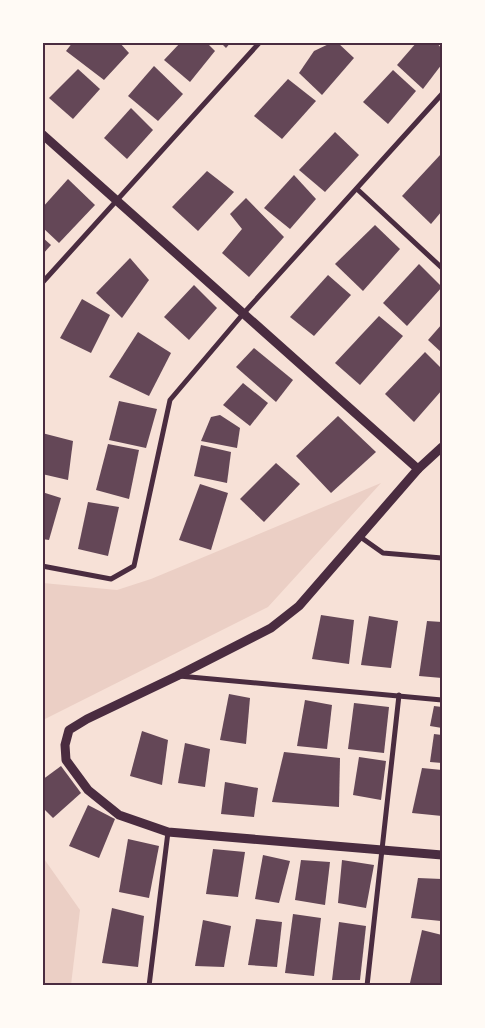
<svg xmlns="http://www.w3.org/2000/svg" width="485" height="1028" font-family="'PT Serif',serif">
  <style>
    .green { fill: #ebcfc5 }
    .building { fill: #644757 }
    .lines { fill: none; stroke-linecap: round; stroke-linejoin: round }
    .minor { stroke: #4a2c40; stroke-width: 5 }
    .tertiary { stroke: #4a2c40; stroke-width: 9 }
    .neatline { fill: none; stroke: #4a2c40; stroke-width: 2 }
  </style>
  <rect width="100%" height="100%" fill="#f7e1d7"/>
  <g class="green">
    <polygon points="381,483 268,607 43,720 43,583 117,590 151,579"/>
    <polygon points="42,856 80,910 71,985 43,985"/>
  </g>
  <g class="building">
    <polygon points="73,42 93,42 94,44 96,42 119,42 129,53 104,80 66,51"/>
    <polygon points="181,42 206,42 215,51 190,82 164,60"/>
    <polygon points="220,42 231,42 226,48"/>
    <polygon points="333,42 337,42 354,58 322,95 299,73 314,51"/>
    <polygon points="417,42 436,42 442,49 442,64 423,89 397,65"/>
    <polygon points="154,66 183,94 158,121 128,96"/>
    <polygon points="78,69 100,89 73,119 49,98"/>
    <polygon points="393,70 416,91 388,124 363,102"/>
    <polygon points="288,79 316,101 282,139 254,116"/>
    <polygon points="131,108 153,130 127,159 104,138"/>
    <polygon points="335,132 359,155 325,192 299,170"/>
    <polygon points="441,154 442,156 442,211 431,224 402,196"/>
    <polygon points="207,171 234,192 198,231 172,207"/>
    <polygon points="294,175 316,199 290,229 264,208"/>
    <polygon points="68,179 95,205 59,243 42,227 42,208"/>
    <polygon points="246,198 284,237 249,277 222,253 242,229 230,214"/>
    <polygon points="375,225 400,249 363,291 335,264"/>
    <polygon points="42,237 51,245 42,255"/>
    <polygon points="130,258 149,280 122,318 96,293"/>
    <polygon points="419,264 442,287 407,326 383,303"/>
    <polygon points="328,275 351,295 314,336 290,317"/>
    <polygon points="194,285 217,308 189,340 164,317"/>
    <polygon points="82,299 110,315 91,353 60,338"/>
    <polygon points="379,316 403,336 360,385 335,363"/>
    <polygon points="442,324 442,353 428,340"/>
    <polygon points="138,332 171,353 149,396 109,377"/>
    <polygon points="254,348 293,380 276,402 236,367"/>
    <polygon points="425,352 442,369 442,390 414,422 385,394"/>
    <polygon points="243,383 268,403 250,426 223,405"/>
    <polygon points="119,401 157,409 146,448 109,440"/>
    <polygon points="220,415 240,428 237,448 201,441 211,417"/>
    <polygon points="338,416 376,452 331,493 296,456"/>
    <polygon points="42,433 73,441 68,480 42,474"/>
    <polygon points="108,444 139,450 129,499 96,490"/>
    <polygon points="201,445 231,452 227,483 194,476"/>
    <polygon points="276,463 300,484 264,522 240,499"/>
    <polygon points="200,484 228,493 211,550 179,540"/>
    <polygon points="42,492 61,498 49,540 42,539"/>
    <polygon points="88,502 119,507 108,556 78,549"/>
    <polygon points="321,615 354,620 349,664 312,659"/>
    <polygon points="369,616 398,621 391,668 361,665"/>
    <polygon points="427,621 442,622 442,678 419,676"/>
    <polygon points="229,694 250,698 246,744 220,740"/>
    <polygon points="305,700 332,705 327,749 297,746"/>
    <polygon points="354,703 389,707 384,753 348,749"/>
    <polygon points="434,706 442,707 442,728 430,726"/>
    <polygon points="142,731 168,740 162,785 130,776"/>
    <polygon points="434,734 442,735 442,763 430,762"/>
    <polygon points="185,743 210,749 205,787 178,783"/>
    <polygon points="284,752 340,758 339,807 272,802"/>
    <polygon points="359,757 386,761 381,800 353,795"/>
    <polygon points="61,766 81,793 53,818 42,807 42,780"/>
    <polygon points="422,768 442,770 442,816 412,813"/>
    <polygon points="225,782 258,788 254,817 221,814"/>
    <polygon points="88,805 115,819 99,858 69,846"/>
    <polygon points="128,839 159,846 149,898 119,892"/>
    <polygon points="213,849 245,852 238,897 206,894"/>
    <polygon points="263,855 290,861 279,903 255,899"/>
    <polygon points="301,860 330,862 325,905 295,900"/>
    <polygon points="342,860 374,865 366,908 338,903"/>
    <polygon points="418,878 442,879 441,921 411,918"/>
    <polygon points="112,908 144,916 138,967 102,963"/>
    <polygon points="293,914 321,918 314,976 285,973"/>
    <polygon points="256,919 282,922 277,967 248,965"/>
    <polygon points="203,920 231,926 224,967 195,966"/>
    <polygon points="339,922 366,926 360,980 332,980"/>
    <polygon points="422,930 442,935 442,986 428,986 410,983"/>
  </g>
  <g class="lines">
    <g class="minor">
      <polyline points="357,189 442,268"/>
      <polyline points="42,283 260,42"/>
      <polyline points="359,536 383,553 442,558"/>
      <polyline points="42,566 111,579 134,566 170,400 243,314 442,94"/>
      <polyline points="179,676 442,700"/>
      <polyline points="149,986 168,832"/>
      <polyline points="367,986 399,695"/>
    </g>
    <g class="tertiary">
      <polyline points="42,134 418,469"/>
      <polyline points="442,447 418,469 299,606 271,628 177,676 87,719 69,730 65,745 66,760 88,790 119,815 168,832 442,855"/>
    </g>
  </g>
  <rect width="485" height="1028" fill="none" stroke="#fffaf5" stroke-width="88"/>
  <rect x="44" y="44" width="397" height="940" class="neatline"/>
</svg>
